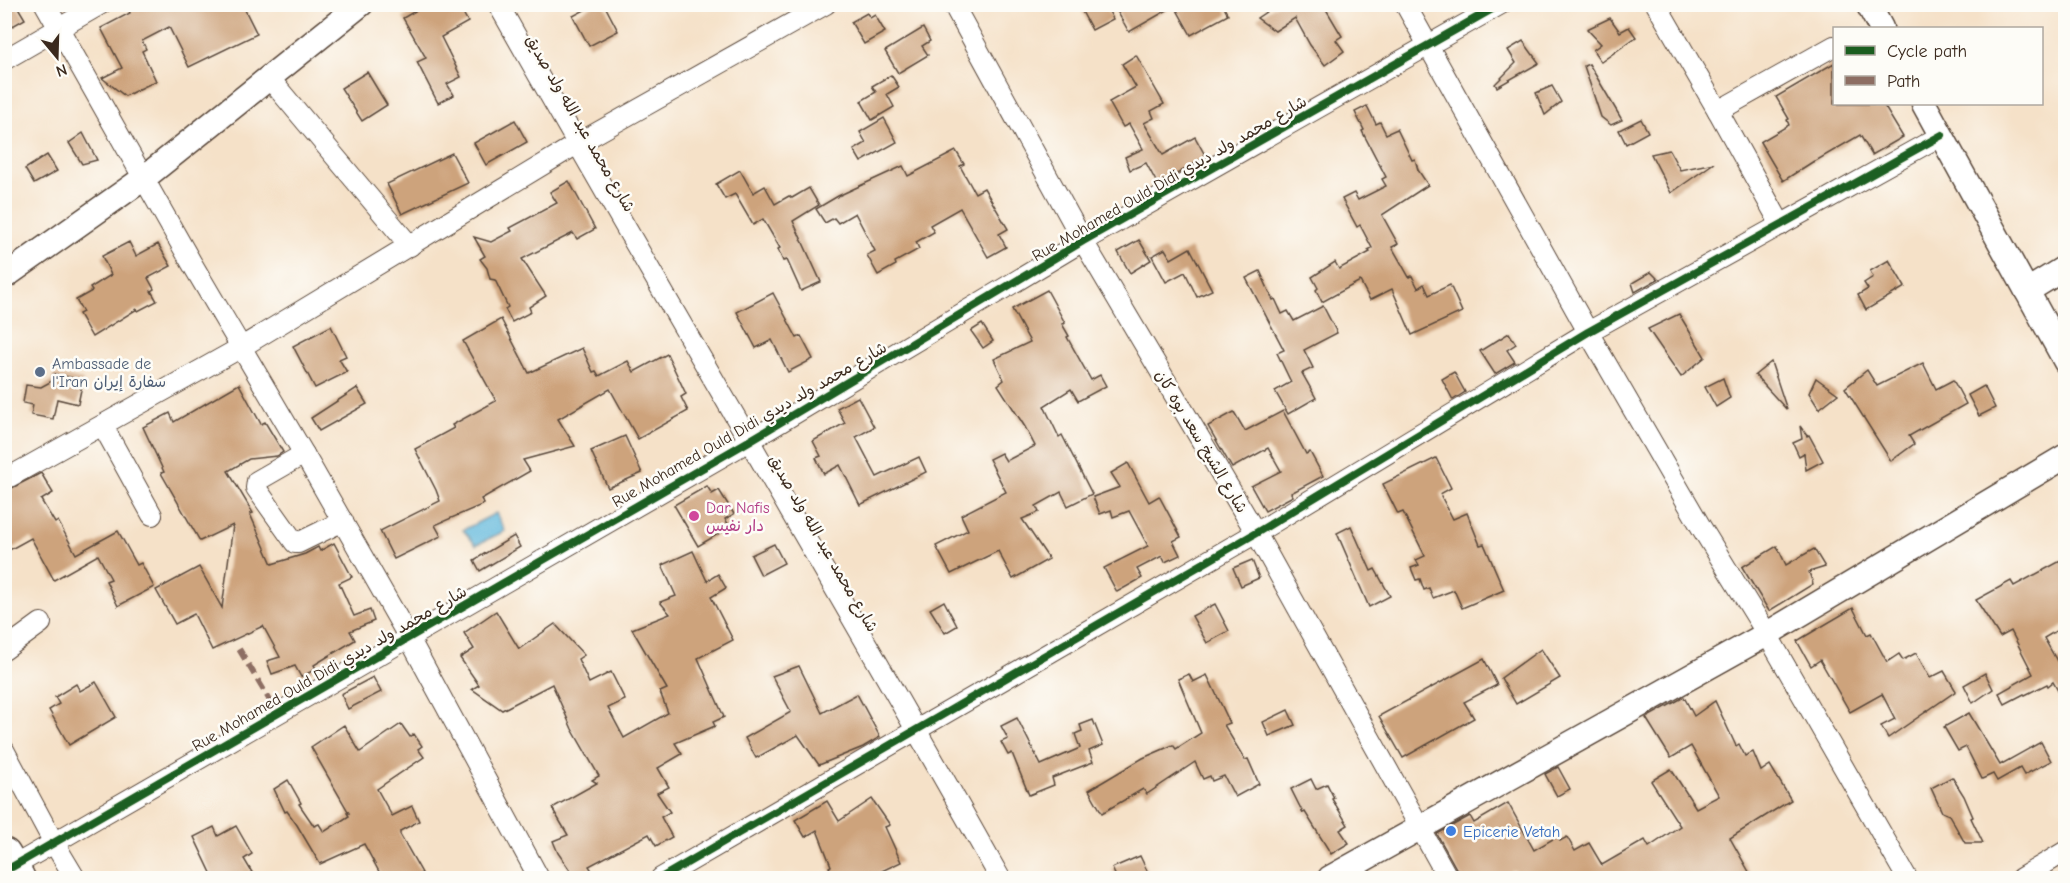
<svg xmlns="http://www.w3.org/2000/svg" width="2070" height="883" font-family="'Comic Neue','Playpen Sans Arabic',sans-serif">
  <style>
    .water { fill: #5fb7dc; stroke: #4d707d; stroke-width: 1.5 }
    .building { fill: #cda37b }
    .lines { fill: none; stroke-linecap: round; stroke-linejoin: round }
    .minor-casing { stroke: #574538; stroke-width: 22 }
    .tertiary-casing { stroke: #574538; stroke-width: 27 }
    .trunk-casing { stroke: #574538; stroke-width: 36 }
    .minor { stroke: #fff; stroke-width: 20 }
    .tertiary { stroke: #fff; stroke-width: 24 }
    .trunk { stroke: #fff; stroke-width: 33 }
    .quiet { stroke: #8d6e63; stroke-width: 6; stroke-dasharray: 12 6; stroke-linecap: butt }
    .cycleway-casing { stroke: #fdfcf7; stroke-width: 11 }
    .cycleway { stroke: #1b5e20; stroke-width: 8 }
    .service-dot { fill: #5c6f8a; stroke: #fdfcf7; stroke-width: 2 }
    .hotel-dot { fill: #d1479c; stroke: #fdfcf7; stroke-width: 2 }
    .shop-dot { fill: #3f7fe0; stroke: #fdfcf7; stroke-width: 2 }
    .labels { text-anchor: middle; stroke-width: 5; stroke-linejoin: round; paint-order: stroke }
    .street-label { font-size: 16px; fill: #3b2a1e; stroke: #fdfcf7 }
    .service-label { font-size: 16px; fill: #4e5e75; stroke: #fdfcf7; text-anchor: start }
    .hotel-label { font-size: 16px; fill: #b23c85; stroke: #fdfcf7; text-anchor: start }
    .shop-label { font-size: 16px; fill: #366cbe; stroke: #fdfcf7; text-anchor: start }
  </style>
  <rect width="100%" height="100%" fill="#fdfcf7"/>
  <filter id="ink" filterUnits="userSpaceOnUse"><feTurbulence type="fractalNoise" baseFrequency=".0167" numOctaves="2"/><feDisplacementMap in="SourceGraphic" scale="12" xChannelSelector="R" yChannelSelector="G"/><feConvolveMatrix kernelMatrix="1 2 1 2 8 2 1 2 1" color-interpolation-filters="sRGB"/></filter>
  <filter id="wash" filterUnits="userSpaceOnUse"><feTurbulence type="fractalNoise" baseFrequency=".008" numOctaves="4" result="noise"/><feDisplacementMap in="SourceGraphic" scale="24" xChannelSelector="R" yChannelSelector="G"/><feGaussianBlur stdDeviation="1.35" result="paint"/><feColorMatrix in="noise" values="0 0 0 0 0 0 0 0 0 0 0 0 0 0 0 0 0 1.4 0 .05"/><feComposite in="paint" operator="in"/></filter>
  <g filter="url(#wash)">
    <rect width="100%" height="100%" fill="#f5e1c8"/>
    <polygon class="water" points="496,513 505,531 476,545 463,530"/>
    <g id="blocks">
      <g class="building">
        <polygon points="4,4 16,4 25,19 4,31"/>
        <polygon points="140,4 242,4 257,34 189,67 169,27 142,41 146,49 142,51 156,81 125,96 102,78 122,68 101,28 130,13 129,10"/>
        <polygon points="427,4 458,4 468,22 441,37 461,77 447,84 454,95 438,103 417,62 426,58 403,18"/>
        <polygon points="596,4 604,4 618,31 589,46 573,16"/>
        <polygon points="1078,4 1105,4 1113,19 1092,30"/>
        <polygon points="1113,4 1178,4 1129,32"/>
        <polygon points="1183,4 1222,4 1228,15 1191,35 1176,8"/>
        <polygon points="1278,4 1323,4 1342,36 1336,40 1344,51 1325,65 1310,45 1295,18 1275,31 1257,18"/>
        <polygon points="867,13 870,18 875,15 885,32 864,44 851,22"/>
        <polygon points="1610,18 1620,32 1629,27 1636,37 1601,62 1593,50 1601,44 1587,29"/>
        <polygon points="923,28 930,41 922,46 928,55 898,73 885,51"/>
        <polygon points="1523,41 1539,63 1497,87 1495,84 1516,63 1508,50"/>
        <polygon points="1136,55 1164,104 1151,111 1154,118 1144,123 1163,155 1195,137 1206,157 1158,185 1146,163 1130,170 1125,157 1143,149 1129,124 1123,127 1109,102 1136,87 1122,64"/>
        <polygon points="1834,63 1834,104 1883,104 1903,137 1872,155 1860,135 1814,162 1814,161 1783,181 1760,142 1789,125 1787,120 1789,119 1776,97"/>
        <polygon points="1589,64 1622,120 1611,125 1601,117 1584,66"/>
        <polygon points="367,72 387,105 362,121 341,88"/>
        <polygon points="891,75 899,87 887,94 894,107 872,120 861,101 876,92 872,86"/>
        <polygon points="1552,86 1561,102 1545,115 1536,93"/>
        <polygon points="1367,106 1376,124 1380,122 1386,134 1397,129 1412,160 1415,159 1418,170 1428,185 1382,215 1398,244 1392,247 1409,277 1412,276 1418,288 1424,284 1429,295 1450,285 1462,312 1412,335 1392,289 1370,300 1360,281 1322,302 1316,290 1318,288 1312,277 1335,262 1339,269 1370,252 1368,250 1372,248 1360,225 1357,227 1342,199 1354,193 1358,200 1386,186 1382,179 1386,177 1362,131 1364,130 1355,112"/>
        <polygon points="884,118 897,142 861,162 854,150 866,143 860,132"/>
        <polygon points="1641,119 1648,132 1626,144 1619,130"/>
        <polygon points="515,120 527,142 486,165 474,143"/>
        <polygon points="83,133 97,160 82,164 69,143"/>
        <polygon points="1669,150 1680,170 1714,163 1671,193 1651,154"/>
        <polygon points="956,151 964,164 960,166 975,193 984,188 1008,229 999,234 1006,247 988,257 960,208 930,225 934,232 916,242 919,249 895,262 896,265 878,275 867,255 875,251 855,213 838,223 834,218 825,223 816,209 838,196 903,166 908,176"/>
        <polygon points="452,153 468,183 402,214 387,184"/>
        <polygon points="47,155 57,171 34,184 25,169"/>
        <polygon points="740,170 753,193 765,186 775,204 789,196 792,198 809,188 819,205 793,221 821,282 801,291 787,260 783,261 778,249 780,248 763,219 753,225 735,194 725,199 716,184"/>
        <polygon points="569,181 595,229 577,239 573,233 522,259 546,296 529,307 531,312 512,322 505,309 508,307 495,280 490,279 487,268 480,259 485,256 474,237 491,242 512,231 510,228 557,203 550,192"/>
        <polygon points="1139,240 1151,260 1130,273 1118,252"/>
        <polygon points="129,242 136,256 158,244 171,266 148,278 154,289 151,291 157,301 138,311 137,309 92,337 79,314 83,312 76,300 92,291 90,288 111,275 102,256"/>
        <polygon points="1190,248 1212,290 1197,297 1185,272 1166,282 1152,256 1165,249 1171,259"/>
        <polygon points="1889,260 1905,287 1866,310 1858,295 1868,289 1864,283 1873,277 1870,271"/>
        <polygon points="1260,271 1273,300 1275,299 1282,314 1288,311 1294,321 1323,306 1337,333 1304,350 1313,368 1302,373 1316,398 1288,414 1275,391 1291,382 1277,353 1284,350 1246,278"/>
        <polygon points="1651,272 1658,279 1635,292 1632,283"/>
        <polygon points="1047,290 1065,323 1062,324 1069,336 1067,337 1091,380 1100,375 1106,386 1078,401 1071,389 1044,406 1059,437 1062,435 1092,494 1068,506 1061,492 1036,506 1039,512 1022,519 1049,559 1013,579 998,551 951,574 936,546 968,530 961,515 1006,492 989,459 1001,453 1006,461 1035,446 1025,427 998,385 1004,380 994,359 1030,342 1012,309"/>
        <polygon points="773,293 797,338 801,336 813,359 788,372 772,340 756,348 737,312"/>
        <polygon points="1679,314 1705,357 1681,377 1648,329"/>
        <polygon points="501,319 529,373 582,348 593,372 596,371 599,376 628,361 634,372 667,354 686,394 681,397 688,411 638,439 610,389 558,419 575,446 523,460 530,471 481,499 484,504 435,525 441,536 394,559 380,531 440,501 436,490 415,449 454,428 452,425 496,401 463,341"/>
        <polygon points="982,324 993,341 983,348 971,331"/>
        <polygon points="331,326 346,356 339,359 347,372 315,388 293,346"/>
        <polygon points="1509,333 1516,344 1507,350 1515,362 1495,374 1480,351"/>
        <polygon points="1771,362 1787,410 1755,375"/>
        <polygon points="1923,363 1936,389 1953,380 1966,404 1909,436 1914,444 1891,461 1845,388 1867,370 1877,386"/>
        <polygon points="1454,372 1465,392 1453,400 1442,379"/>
        <polygon points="54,374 83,380 78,404 57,399 53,419 31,415 33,405 23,403 26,385 41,387 52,381"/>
        <polygon points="1723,378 1730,398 1716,407 1705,387"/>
        <polygon points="1816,378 1838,394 1819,409 1809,393"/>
        <polygon points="239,384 261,424 265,422 283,452 277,456 249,459 228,471 253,513 250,514 272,564 305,554 318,547 320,551 334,543 352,577 339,583 354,616 370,610 374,621 350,631 355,640 314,665 316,669 301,677 295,666 272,674 267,661 280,657 263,626 212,650 194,614 175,624 156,590 199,567 222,608 233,525 200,541 161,473 164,472 143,427 170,413 174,422"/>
        <polygon points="1984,386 1995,408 1979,416 1968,395"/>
        <polygon points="357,388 367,404 319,431 311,418"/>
        <polygon points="858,397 874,427 856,437 877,477 919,457 926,472 860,505 840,465 824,474 816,458 821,456 813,441 845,423 837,408"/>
        <polygon points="1283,411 1306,454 1310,452 1323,476 1291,493 1293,496 1265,511 1251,486 1281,471 1268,448 1232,468 1208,426 1234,412 1245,431"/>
        <polygon points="1800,426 1807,436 1809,435 1823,461 1806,470 1804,453 1799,456 1793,443 1802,439"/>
        <polygon points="625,436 642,473 608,488 591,451"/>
        <polygon points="1436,458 1451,488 1440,494 1453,519 1467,513 1480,545 1484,544 1504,590 1462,608 1454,590 1433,598 1429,588 1424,590 1420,579 1416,580 1411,568 1419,565 1416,560 1425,556 1403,512 1398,514 1383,484"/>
        <polygon points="1128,463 1149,502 1159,496 1181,537 1173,541 1180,555 1165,562 1162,556 1137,569 1142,578 1117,592 1104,568 1148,546 1129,511 1113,517 1111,510 1100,514 1093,497 1120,487 1111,473"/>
        <polygon points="41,473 53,493 41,500 55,523 58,521 76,554 118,531 137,565 141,563 154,587 118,606 106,581 111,579 98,555 54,580 31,538 4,553 4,492"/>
        <polygon points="707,486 712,494 719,490 734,514 725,519 730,527 698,546 674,505"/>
        <polygon points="1351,526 1371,571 1375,569 1390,596 1369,607 1337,533"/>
        <polygon points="514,536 520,547 480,571 474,560"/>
        <polygon points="774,544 784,563 761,575 751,555"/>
        <polygon points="1777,546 1786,565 1814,549 1825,567 1809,572 1813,584 1769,611 1742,567"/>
        <polygon points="693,551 707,581 718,574 726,588 711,597 733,640 698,658 724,717 713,722 715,726 675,743 682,754 658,768 669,787 657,793 670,812 661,817 672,837 656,846 649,834 589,866 597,879 576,879 558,853 553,841 568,835 552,808 597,783 592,780 599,776 572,729 552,684 502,710 472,689 479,685 460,658 474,649 464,633 496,611 519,649 555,624 584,655 578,659 589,683 611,672 625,700 608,708 624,738 668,713 660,692 667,689 632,629 670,614 660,602 676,596 662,565"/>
        <polygon points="2066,558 2066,625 2044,638 2057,661 2066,656 2066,705 2053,682 2048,686 2047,684 2025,695 2024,694 2005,704 1999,693 2033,674 2011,631 2000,637 1976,600 2011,581 2014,586"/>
        <polygon points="1252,560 1259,578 1241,586 1233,568"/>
        <polygon points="944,601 957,626 945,633 930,609"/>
        <polygon points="1215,604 1229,631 1207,643 1192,616"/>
        <polygon points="1853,608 1867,635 1871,633 1887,662 1899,654 1903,660 1916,653 1930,678 1944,671 1956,691 1888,738 1881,726 1895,719 1882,694 1850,712 1820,660 1811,666 1797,641"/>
        <polygon points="1541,649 1560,678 1516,704 1501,678"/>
        <polygon points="1484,659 1497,685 1464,702 1474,718 1403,758 1379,716"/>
        <polygon points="799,666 822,713 857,694 880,737 863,747 819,765 798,735 756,758 745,738 791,712 772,676"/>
        <polygon points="1985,673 1993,689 1973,703 1964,685"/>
        <polygon points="1189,674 1193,682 1207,675 1230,723 1224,725 1245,760 1248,759 1259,784 1235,797 1224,776 1212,781 1210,776 1203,779 1195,762 1147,794 1143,789 1102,813 1089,790 1143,758 1173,745 1176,749 1201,733 1178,679"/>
        <polygon points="373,677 381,692 348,709 341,694"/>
        <polygon points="96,682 116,717 69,745 49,710 59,704 55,697 76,684 80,691"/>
        <polygon points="1684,697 1694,716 1715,701 1736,746 1739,744 1745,756 1753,752 1761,771 1770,765 1791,800 1730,838 1753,879 1519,879 1514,870 1499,879 1462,879 1437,834 1470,816 1474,823 1508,803 1534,850 1558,836 1560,841 1567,837 1575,851 1589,843 1602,865 1645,840 1649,847 1680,826 1651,781 1671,769 1696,808 1719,796 1691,746 1671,758 1646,718"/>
        <polygon points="1288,710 1295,725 1269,736 1263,722"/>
        <polygon points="1969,713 2000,765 2041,742 2051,761 2024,775 2020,768 1997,781 1993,774 1982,779 1966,747 1958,751 1944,727"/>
        <polygon points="1017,718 1041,765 1080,748 1075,734 1082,731 1080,725 1093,720 1103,745 1089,751 1093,762 1052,778 1054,785 1029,795 1012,753 1008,755 1001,742 1008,739 1001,726"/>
        <polygon points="401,724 410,737 414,734 422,746 418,749 424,757 377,789 392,816 412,806 419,821 400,831 400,834 422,873 412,879 383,879 364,844 320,864 297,825 287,811 285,812 274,789 288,780 301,803 299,804 314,826 319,824 324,832 349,816 347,813 349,813 311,747 344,725 360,752"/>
        <polygon points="1558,767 1570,789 1557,796 1545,774"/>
        <polygon points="1952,777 1964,796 1973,817 1971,818 1983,843 1965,843 1949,815 1942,812 1931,788"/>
        <polygon points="1311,779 1316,789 1327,784 1334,798 1332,799 1348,825 1340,830 1349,843 1331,854 1305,812 1303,813 1291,789"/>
        <polygon points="872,799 890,825 885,827 901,862 865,879 835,879 829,867 831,866 817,830 805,837 795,820 827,801 839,821"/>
        <polygon points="236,826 252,854 244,859 256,879 214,879 194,837 214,827 218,836"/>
        <polygon points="1140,856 1149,875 1141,879 1117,879 1112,868"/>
      </g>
    </g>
  </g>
  <g filter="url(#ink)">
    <use href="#blocks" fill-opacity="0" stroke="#574538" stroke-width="1.5"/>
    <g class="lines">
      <g class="minor-casing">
        <g id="minor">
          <polyline points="45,4 191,262 304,454 409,638 539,878"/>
          <path d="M498,4c165,293 338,581 502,874"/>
          <polyline points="953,4 1083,241 1256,533 1448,878"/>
          <polyline points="1405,4 1588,332 1701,527 1767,634 1907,878"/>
          <polyline points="1656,4 1718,111"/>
          <polyline points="4,60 101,4"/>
          <polyline points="270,79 410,246"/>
          <polyline points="1781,225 1718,111 1834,46"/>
          <polyline points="103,426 152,515"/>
          <polyline points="304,454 257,481 256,488 295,543 298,543 343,521"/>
          <polyline points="4,480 240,348 577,144 826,4"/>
          <polyline points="4,650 41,623"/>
          <polyline points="4,750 54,843 75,878"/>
          <polyline points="12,867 749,441 1083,241 1501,4"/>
          <polyline points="661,878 1256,533 1588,332 1942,135"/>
          <polyline points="2021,878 2066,851"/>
        </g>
      </g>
      <g class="tertiary-casing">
        <g id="tertiary">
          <polyline points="1868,4 1881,28"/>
          <polyline points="1924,104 2066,362"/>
          <polyline points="4,277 144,178 361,4"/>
          <polyline points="2027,291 2066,267"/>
          <polyline points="1330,878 1767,634 2066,456"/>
        </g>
      </g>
      <g class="trunk-casing">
        <polyline id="trunk" points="4,855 18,878"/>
      </g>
      <use href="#minor" class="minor"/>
      <use href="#tertiary" class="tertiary"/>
      <use href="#trunk" class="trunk"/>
      <polyline class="quiet" points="239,649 278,714"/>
      <g class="cycleway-casing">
        <g id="cycleway">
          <polyline points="12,867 749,441 1083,241 1501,4"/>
          <polyline points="661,878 1256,533 1588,332 1942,135"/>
        </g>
      </g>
      <use href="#cycleway" class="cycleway"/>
    </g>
  </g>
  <circle class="service-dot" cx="40" cy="372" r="6"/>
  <circle class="hotel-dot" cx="694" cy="516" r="6"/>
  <circle class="shop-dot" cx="1451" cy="831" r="6"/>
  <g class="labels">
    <g class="street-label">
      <text transform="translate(581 123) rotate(60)" y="6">شارع محمد عبد الله ولد صديق</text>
      <text transform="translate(1169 178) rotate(-30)" y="6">Rue Mohamed Ould Didi شارع محمد ولد ديدي</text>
      <text transform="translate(749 424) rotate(-30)" y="6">Rue Mohamed Ould Didi شارع محمد ولد ديدي</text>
      <text transform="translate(1202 441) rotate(59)" y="6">شارع الشيخ سعد بوه كان</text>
      <text transform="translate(824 543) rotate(60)" y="6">شارع محمد عبد الله ولد صديق</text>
      <text transform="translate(329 668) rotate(-30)" y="6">Rue Mohamed Ould Didi شارع محمد ولد ديدي</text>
    </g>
    <g class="service-label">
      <text x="52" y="369">Ambassade de<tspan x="52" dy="18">l'Iran سفارة إيران</tspan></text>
    </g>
    <g class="hotel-label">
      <text x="706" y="513">Dar Nafis<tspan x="706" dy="18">دار نفيس</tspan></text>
    </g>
    <g class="shop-label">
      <text x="1463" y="837">Epicerie Vetah</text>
    </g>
  </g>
  <rect width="2070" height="883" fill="none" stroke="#fdfcf7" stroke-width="24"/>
  <rect x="1833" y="27" width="210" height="78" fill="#fdfcf7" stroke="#afa8a0" stroke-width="1.5"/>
  <rect x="1845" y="46" width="30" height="9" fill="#1b5e20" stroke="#afa8a0" stroke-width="1.5"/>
  <text x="1887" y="57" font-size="18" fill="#3b2a1e">Cycle path</text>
  <rect x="1845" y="76" width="30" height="9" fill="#8d6e63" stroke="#afa8a0" stroke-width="1.5"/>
  <text x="1887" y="87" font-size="18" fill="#3b2a1e">Path</text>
  <g transform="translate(57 57) rotate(161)" stroke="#fdfcf7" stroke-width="4.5" paint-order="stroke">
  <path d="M0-4.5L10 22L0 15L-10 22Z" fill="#3b2a1e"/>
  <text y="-9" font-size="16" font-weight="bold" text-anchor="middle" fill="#3b2a1e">N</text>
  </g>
</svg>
